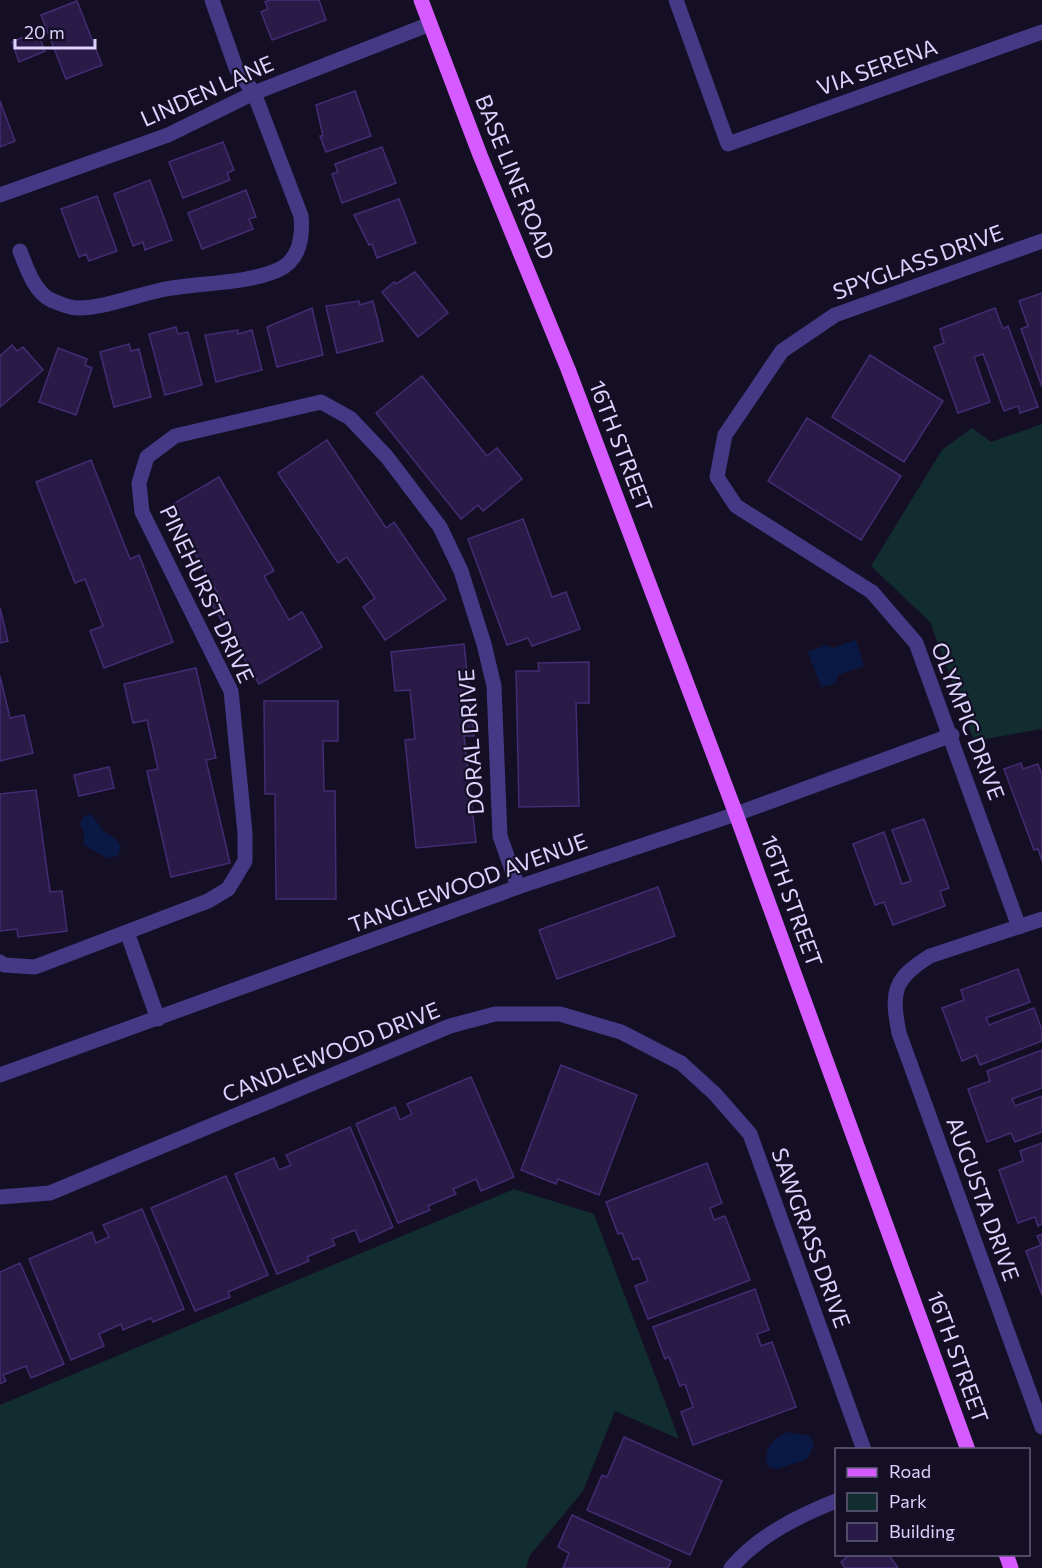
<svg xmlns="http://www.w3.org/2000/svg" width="1042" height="1568" font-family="Commissioner,sans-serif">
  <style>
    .green { fill: #122d2f }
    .water { fill: #0a1844 }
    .building { fill: #291a47; stroke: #432c73; stroke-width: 1.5 }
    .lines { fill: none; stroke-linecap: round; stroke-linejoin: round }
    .minor { stroke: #453985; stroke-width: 15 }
    .major { stroke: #d55aff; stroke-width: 15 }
    .labels { text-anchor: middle; stroke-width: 4.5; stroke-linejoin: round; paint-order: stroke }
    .street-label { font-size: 22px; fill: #ddd3ff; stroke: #150f25 }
  </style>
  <rect width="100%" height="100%" fill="#150f25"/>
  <g class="green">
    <polygon points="1042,424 1042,729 974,741 930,622 871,566 942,450 972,428 991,442"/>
    <polygon points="514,1189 594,1214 679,1439 615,1411 583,1491 530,1555 526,1568 0,1568 0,1405"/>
  </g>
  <g class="water">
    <polygon points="856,640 864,666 838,675 836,683 821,687 808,652 826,645 833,648"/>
    <polygon points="91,814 104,832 117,840 121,847 118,856 107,858 84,845 84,832 80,824 84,816"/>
    <path d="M787,1432l23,4 4,10 -7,13 -30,10 -10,-3c-3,-19 4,-25 20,-34z"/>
  </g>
  <g class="building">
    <polygon points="270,0 319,0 326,20 272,40 261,12 268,9 265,2"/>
    <polygon points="77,1 102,65 66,79 41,15"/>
    <polygon points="37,31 45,51 19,62 12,42"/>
    <polygon points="355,91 371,136 326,152 320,136 323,136 316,105"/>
    <polygon points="0,101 15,141 0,147"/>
    <polygon points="223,142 234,170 227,173 230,180 183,198 169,162"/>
    <polygon points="382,147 396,183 342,203 332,174 338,172 335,164"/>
    <polygon points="150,180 172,240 145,250 143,242 133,246 114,194"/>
    <polygon points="246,190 256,217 249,219 253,229 202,249 188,213"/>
    <polygon points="97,196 117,251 89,261 86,254 79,257 61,209"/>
    <polygon points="399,199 416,243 377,258 372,244 369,245 354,215"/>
    <polygon points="415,272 448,313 418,337 382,292 394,282 396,284"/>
    <polygon points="1042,293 1042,387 1021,329 1028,326 1019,301"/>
    <polygon points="359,301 360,305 373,301 383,341 337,353 326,306"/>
    <polygon points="312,308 323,355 277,367 267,327"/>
    <polygon points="995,308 1003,329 1008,326 1038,407 1020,413 1018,406 1004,411 983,354 974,357 990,402 958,413 934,347 944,343 940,329"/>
    <polygon points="176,327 178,334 188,332 202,385 165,395 149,334"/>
    <polygon points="238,330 238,334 252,330 262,370 216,382 205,335"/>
    <polygon points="129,344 131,351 139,349 151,397 114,407 100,352"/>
    <polygon points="12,345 17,351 23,347 43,370 0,407 0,356"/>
    <polygon points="58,348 87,359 85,365 92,368 76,415 39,402"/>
    <polygon points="870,355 943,401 904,462 832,417"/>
    <polygon points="422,376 487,456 497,448 522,479 483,511 478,505 461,519 376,413"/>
    <polygon points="807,418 901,476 861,540 768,481"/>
    <polygon points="327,440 386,528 394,522 446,599 385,640 363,607 375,598 347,557 338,563 278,473"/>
    <polygon points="91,460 130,559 139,555 173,642 104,668 90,631 103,626 85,579 75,583 36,482"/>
    <polygon points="219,477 274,571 264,576 289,620 302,612 322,647 259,684 212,604 221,599 168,507"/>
    <polygon points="523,519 552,597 566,592 580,629 532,646 528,638 507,645 468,539"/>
    <polygon points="0,608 8,641 0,643"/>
    <polygon points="464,644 474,736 464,736 476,842 416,848 405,740 415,739 410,690 395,691 391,652"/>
    <polygon points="589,662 589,703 576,703 579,806 519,807 516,671 539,671 538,663"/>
    <polygon points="196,668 216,758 206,760 230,863 171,877 147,771 158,769 147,720 133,723 124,684"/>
    <polygon points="0,676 10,718 24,715 33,753 0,761"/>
    <polygon points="264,701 338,701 338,741 323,741 324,791 335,791 336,899 276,899 275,794 265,794"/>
    <polygon points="1021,763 1023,769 1038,764 1042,775 1042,861 1038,849 1034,850 1004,769"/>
    <polygon points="109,767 114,788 79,796 74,775"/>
    <polygon points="36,790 50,892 62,891 67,931 18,937 17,929 0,931 0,794"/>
    <polygon points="924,819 949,888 940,891 945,906 893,925 884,902 875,905 853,844 884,832 902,884 911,881 892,830"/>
    <polygon points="658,887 675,936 557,979 539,930"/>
    <polygon points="1018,969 1030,1002 986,1018 989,1025 1034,1008 1042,1030 1042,1041 980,1065 976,1055 962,1061 942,1008 964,1000 961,990"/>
    <polygon points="1042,1050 1042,1088 1012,1099 1015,1106 1042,1096 1042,1132 1015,1142 1011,1133 987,1142 968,1089 990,1081 987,1071"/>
    <polygon points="561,1065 637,1095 599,1195 558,1179 556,1184 521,1170"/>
    <polygon points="471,1077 514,1177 481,1191 476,1179 453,1189 456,1194 428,1206 430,1210 398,1223 356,1124 395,1107 400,1120 412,1114 407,1104"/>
    <polygon points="350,1127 393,1227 360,1242 355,1230 332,1239 335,1245 307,1257 309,1261 277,1274 235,1174 274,1158 279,1170 291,1165 286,1155"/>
    <polygon points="1042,1143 1042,1224 1038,1226 1035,1217 1018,1223 999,1170 1023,1161 1020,1151"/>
    <polygon points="707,1163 722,1203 710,1208 714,1220 725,1216 750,1280 648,1319 635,1286 648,1281 639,1258 633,1260 622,1233 618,1234 606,1202"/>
    <polygon points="226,1176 268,1275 228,1292 230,1297 195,1311 151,1208"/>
    <polygon points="142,1209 184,1309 153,1322 151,1318 123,1330 121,1324 99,1334 104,1346 71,1360 29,1259 92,1232 96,1243 109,1237 103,1225"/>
    <polygon points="1042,1234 1042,1295 1026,1251 1041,1245 1037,1236"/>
    <polygon points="20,1263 64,1364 31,1378 26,1366 3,1375 6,1381 0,1384 0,1272"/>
    <polygon points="755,1289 769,1330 757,1334 761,1346 772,1342 796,1407 693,1445 681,1412 693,1407 685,1384 680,1386 669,1357 665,1359 653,1327"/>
    <polygon points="624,1437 722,1481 690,1555 587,1510 602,1475 607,1477"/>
    <polygon points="572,1515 671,1561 668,1568 563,1568 569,1553 558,1547"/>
    <polygon points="851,1554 888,1554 898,1568 845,1568 841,1562"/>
  </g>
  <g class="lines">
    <g class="minor">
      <polyline points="676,0 728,144 1042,32"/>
      <polyline points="0,195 168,135 254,93 430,24"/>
      <path d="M20,251c6,15 14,41 31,49 7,3 18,8 26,8 28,0 56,-12 84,-18 37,-8 82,-5 117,-20 22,-10 25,-33 23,-54l-47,-123 -18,-25 -24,-68"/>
      <path d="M1042,919l-112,37c-37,23 -39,36 -31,77l143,394"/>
      <polyline points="1019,927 916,643 872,592 736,506 717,477 725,435 782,351 835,315 1042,241"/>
      <polyline points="127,932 158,1019"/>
      <polyline points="0,962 4,965 35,967 208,901 228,889 245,861 245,833 231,691 142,512 139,483 147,457 175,436 321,402 350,418 387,457 440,527 461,571 484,644 494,686 500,836 518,887"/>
      <polyline points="0,1075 518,887 736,814 952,735"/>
      <polyline points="0,1197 50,1193 450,1026 495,1014 560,1014 621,1032 681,1063 715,1094 750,1134 864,1450"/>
      <path d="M731,1568c27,-32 67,-52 105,-67"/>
    </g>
    <g class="major">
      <polyline points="421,0 480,155 568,369 736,814 968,1450"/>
      <polyline points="1006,1554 1011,1568"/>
    </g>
  </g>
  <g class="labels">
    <g class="street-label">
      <text transform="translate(877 67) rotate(-20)" y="8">VIA SERENA</text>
      <text transform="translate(207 91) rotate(-24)" y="8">LINDEN LANE</text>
      <text transform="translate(515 177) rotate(68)" y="8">BASE LINE ROAD</text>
      <text transform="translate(918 262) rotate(-20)" y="8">SPYGLASS DRIVE</text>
      <text transform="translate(621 446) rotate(69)" y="8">16TH STREET</text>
      <text transform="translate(207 594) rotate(65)" y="8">PINEHURST DRIVE</text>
      <text transform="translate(968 721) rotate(69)" y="8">OLYMPIC DRIVE</text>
      <text transform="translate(471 742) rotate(-94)" y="8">DORAL DRIVE</text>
      <text transform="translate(468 883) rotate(-20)" y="8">TANGLEWOOD AVENUE</text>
      <text transform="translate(792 901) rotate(70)" y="8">16TH STREET</text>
      <text transform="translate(331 1052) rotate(-22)" y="8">CANDLEWOOD DRIVE</text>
      <text transform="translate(983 1199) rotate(70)" y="8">AUGUSTA DRIVE</text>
      <text transform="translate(811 1238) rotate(70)" y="8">SAWGRASS DRIVE</text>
      <text transform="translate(958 1357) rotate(70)" y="8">16TH STREET</text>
    </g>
  </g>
  <rect x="835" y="1448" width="195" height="108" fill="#150f25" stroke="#655d7c" stroke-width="1.5"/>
  <rect x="847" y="1468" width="30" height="9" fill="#d55aff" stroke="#655d7c" stroke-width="1.5"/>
  <text x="889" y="1478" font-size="18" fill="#ddd3ff">Road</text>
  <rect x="847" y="1493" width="30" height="18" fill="#122d2f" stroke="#655d7c" stroke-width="1.5"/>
  <text x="889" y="1508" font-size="18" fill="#ddd3ff">Park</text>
  <rect x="847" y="1523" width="30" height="18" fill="#291a47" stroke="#655d7c" stroke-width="1.5"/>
  <text x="889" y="1538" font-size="18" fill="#ddd3ff">Building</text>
  <path d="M15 39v9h80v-9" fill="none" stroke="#ddd3ff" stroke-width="3"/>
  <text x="24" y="39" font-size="18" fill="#ddd3ff" stroke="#150f25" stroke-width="4.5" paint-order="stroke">20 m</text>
</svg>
